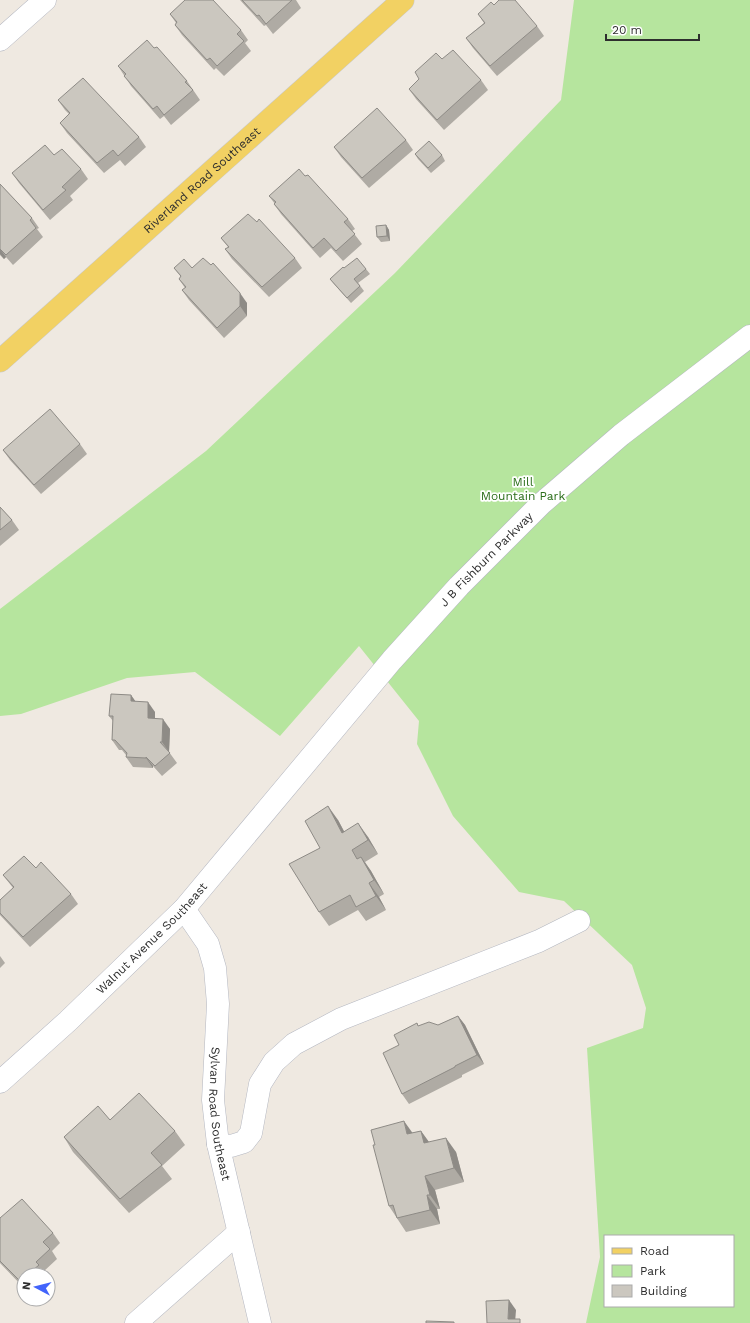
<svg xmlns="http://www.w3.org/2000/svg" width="750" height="1323" font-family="'Work Sans',sans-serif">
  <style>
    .green { fill: #b6e59e; fill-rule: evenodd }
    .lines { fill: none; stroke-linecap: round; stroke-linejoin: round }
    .minor-casing { stroke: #b4b7c1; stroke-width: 23 }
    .major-casing { stroke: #c9c9c9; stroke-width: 23 }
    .minor { stroke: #fff; stroke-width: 22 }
    .major { stroke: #f2d163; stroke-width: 22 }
    .wall { fill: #afaba4 }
    .shaded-wall { fill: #8e8b86 }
    .building { fill: #cbc7bf; stroke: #8e8b86 }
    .labels { text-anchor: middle; stroke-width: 3.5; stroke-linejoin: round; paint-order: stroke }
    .street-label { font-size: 12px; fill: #2e2e2e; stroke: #fff }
    .park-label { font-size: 12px; fill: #2c6e1b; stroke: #fff }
  </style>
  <rect width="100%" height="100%" fill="#efe9e1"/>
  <path class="green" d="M574,0h176v1323h-164l14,-66 -13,-209 56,-20 3,-20 -14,-43 -68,-64 -45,-9 -66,-76 -36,-72 2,-23 -60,-75 -79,90 -85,-64 -68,6 -106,36 -21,2v-107l206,-158 189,-178 166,-173zM605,1236h128v70h-128z"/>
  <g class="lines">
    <g class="minor-casing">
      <g id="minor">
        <polyline points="0,40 45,0"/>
        <path id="s1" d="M184,909l24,35 7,24 3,36 -5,96 5,44 42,179"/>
        <path id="s2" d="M0,1082l68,-61 116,-112 208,-249 67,-74 82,-82 80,-69 129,-99"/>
        <polyline points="218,1144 231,1146 244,1142 251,1133 260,1084 274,1062 294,1044 341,1019 539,941 579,921"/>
        <polyline points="136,1323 239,1232"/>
      </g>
    </g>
    <g class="major-casing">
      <g id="major">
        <path id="s3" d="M0,361l403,-361"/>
      </g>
    </g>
    <use href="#minor" class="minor"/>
    <use href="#major" class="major"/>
  </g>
  <g class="wall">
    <polygon points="240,0 296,0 301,8 273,34 266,25 264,26"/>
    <polygon points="494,5 537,26 544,36 497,76 473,48 466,38 484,23 478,14"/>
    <polygon points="170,14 241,30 248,40 245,43 251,51 224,76 216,68 214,70 182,35 175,25 176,23"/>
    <polygon points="154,48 187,81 200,100 171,125 164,116 160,119 131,86 118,66"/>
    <polygon points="442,59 481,80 488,90 444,130 416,99 409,89"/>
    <polygon points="58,100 139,137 146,147 125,166 120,160 104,173 67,133 60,123 69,114 65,110"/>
    <polygon points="406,140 413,150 369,188 341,157 334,147"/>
    <polygon points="415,154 442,155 445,161 431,173 418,159"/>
    <polygon points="54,155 81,169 88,179 70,196 73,200 50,220 19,183 12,173"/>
    <polygon points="305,176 348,219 355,229 352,231 362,244 343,261 331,248 320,258 281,214 274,204 275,204 269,196"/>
    <polygon points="0,184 32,218 39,228 37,229 43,237 13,265 6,257 4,259 0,255"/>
    <polygon points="386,225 389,230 390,241 381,242 377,237"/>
    <polygon points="221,238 295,258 302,268 269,297 232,259 225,249 228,247"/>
    <polygon points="174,268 192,268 247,303 247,316 224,338 189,300 182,290 185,288 179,279 181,277"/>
    <polygon points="344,268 366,269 370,274 358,283 364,291 351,303 334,284 330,279"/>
    <polygon points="80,444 87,454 41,494 10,460 3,450"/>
    <polygon points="0,507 12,520 19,530 0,546"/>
    <polygon points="131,695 135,701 155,712 155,718 170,729 169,752 177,763 162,776 153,766 153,768 133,767 126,757 126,755 122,750 119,750 112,740 113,721 109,716"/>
    <polygon points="338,820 344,831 368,837 378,854 365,862 371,871 384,894 379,897 386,910 366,921 358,910 329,926 319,912"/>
    <polygon points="36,868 71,894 78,904 30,947 0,915 0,900 13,888 3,875"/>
    <polygon points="0,956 5,963 0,968"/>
    <polygon points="458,1016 465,1025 484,1064 462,1075 462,1077 409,1104 402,1094 418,1026 438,1025"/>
    <polygon points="110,1120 175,1131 185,1145 162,1166 172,1179 129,1213 73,1152 64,1137"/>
    <polygon points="421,1131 429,1142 456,1152 464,1182 435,1190 440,1209 437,1209 440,1224 406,1232 389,1206 412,1133"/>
    <polygon points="0,1218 53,1233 60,1243 52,1251 57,1259 43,1272 46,1275 24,1275 24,1288 0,1263"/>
  </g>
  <g class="shaded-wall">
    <polygon points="386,225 389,230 390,241 387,236"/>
    <polygon points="0,249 6,257 4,259 0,254"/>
    <polygon points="240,293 247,303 247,316 240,306"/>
    <polygon points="131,695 138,705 131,701"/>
    <polygon points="148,702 155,712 155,728 148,718"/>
    <polygon points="163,719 170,729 169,752 162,742"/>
    <polygon points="146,757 153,766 153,768 146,758"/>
    <polygon points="328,806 338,820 352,847 342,833"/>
    <polygon points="358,823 368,837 378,854 368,840"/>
    <polygon points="361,857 371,871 384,894 374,880"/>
    <polygon points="369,883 379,897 386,910 376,896"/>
    <polygon points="458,1016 465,1025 484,1064 477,1055"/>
    <polygon points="404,1121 414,1135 407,1134"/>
    <polygon points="421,1131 431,1145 424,1143"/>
    <polygon points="446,1138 456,1152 464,1182 454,1168"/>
    <polygon points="425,1176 435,1190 440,1209 430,1195"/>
    <polygon points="427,1195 437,1209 440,1224 430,1210"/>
    <polygon points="509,1300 516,1310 515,1323 508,1319"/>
  </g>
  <g class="building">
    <polygon points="185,0 213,0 241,30 237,34 244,41 217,66 210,58 207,60 175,25 177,22 170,14"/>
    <polygon points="242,0 292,0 266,24 259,15 257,16"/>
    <polygon points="499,0 515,0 537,26 490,66 466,38 485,23 478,14 491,2 494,5"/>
    <polygon points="147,40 154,48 157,47 187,81 185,82 193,90 164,115 157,106 153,109 124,76 126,74 118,66"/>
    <polygon points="453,50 481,80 437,120 409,89 419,79 415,72 436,53 442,59"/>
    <polygon points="83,78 139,137 118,156 113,150 97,163 60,123 70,113 58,100"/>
    <polygon points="377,108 406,140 362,178 334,147"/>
    <polygon points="429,141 442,155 428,168 415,154"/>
    <polygon points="45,145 54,155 62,149 81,169 62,187 66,190 43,210 12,173"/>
    <polygon points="299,169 305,176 308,175 348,219 344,222 355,234 336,251 324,238 313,248 274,204 276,202 269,196"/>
    <polygon points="0,184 32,218 30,220 36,228 6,255 0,249"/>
    <polygon points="248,214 257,222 259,219 295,258 262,287 225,249 229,247 221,238"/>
    <polygon points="386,225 387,236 377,237 376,226"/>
    <polygon points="203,258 211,265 213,263 240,293 240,306 217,328 182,290 186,287 179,279 181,276 174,268 184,259 192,268"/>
    <polygon points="357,258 366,269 354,279 360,286 347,298 330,279 343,267 344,268"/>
    <polygon points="50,409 80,444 34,485 3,450"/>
    <polygon points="0,507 12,520 0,530"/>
    <polygon points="111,694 131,695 131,701 148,702 148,718 163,719 162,742 160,742 170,753 155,766 146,757 146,758 126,757 127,753 115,740 112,740 113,716 109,716"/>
    <polygon points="328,806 342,833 358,823 368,840 352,850 357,859 361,857 374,880 369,883 376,896 356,907 350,895 319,912 289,864 320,848 305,821"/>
    <polygon points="24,856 36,868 41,862 71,894 23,937 0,913 0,900 14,887 3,875"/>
    <polygon points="458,1016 477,1055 455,1066 455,1067 402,1094 383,1053 399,1045 394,1035 417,1023 418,1026 429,1022 438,1025"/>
    <polygon points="139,1093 175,1131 151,1153 162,1165 120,1199 64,1137 98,1106 110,1120"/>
    <polygon points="404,1121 407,1134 421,1131 424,1143 446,1138 454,1168 425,1176 430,1195 427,1195 430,1210 397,1218 393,1205 389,1206 373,1145 375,1145 371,1130"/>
    <polygon points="22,1199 53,1233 43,1242 50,1249 36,1262 39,1265 27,1275 24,1275 24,1278 20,1281 0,1261 0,1218"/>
    <polygon points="509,1300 508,1319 520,1319 520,1323 487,1323 486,1301"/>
    <polygon points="426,1321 454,1322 454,1323 426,1323"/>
  </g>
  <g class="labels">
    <g class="street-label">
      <text dy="4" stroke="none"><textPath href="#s3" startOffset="271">Riverland Road Southeast</textPath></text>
      <text dy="4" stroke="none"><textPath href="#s2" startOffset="715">J B Fishburn Parkway</textPath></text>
      <text dy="4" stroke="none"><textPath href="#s2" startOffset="209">Walnut Avenue Southeast</textPath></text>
      <text dy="4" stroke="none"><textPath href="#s1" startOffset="214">Sylvan Road Southeast</textPath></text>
    </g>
    <g class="park-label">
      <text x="523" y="486">Mill<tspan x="523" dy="14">Mountain Park</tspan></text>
    </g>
  </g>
  <rect x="604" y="1235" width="130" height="72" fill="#ffffff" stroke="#ababab"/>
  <rect x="612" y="1248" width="20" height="6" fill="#f2d163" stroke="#ababab"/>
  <text x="640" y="1255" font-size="12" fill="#2e2e2e">Road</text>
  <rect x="612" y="1265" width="20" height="12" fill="#b6e59e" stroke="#ababab"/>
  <text x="640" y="1275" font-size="12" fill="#2e2e2e">Park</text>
  <rect x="612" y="1285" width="20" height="12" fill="#cbc7bf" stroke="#ababab"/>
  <text x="640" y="1295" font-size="12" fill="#2e2e2e">Building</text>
  <g transform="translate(36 1287) rotate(277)"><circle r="19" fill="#ffffff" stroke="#ababab"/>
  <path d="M0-3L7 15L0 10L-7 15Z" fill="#4264fb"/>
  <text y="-6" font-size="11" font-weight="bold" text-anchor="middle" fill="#2e2e2e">N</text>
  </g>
  <path d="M606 34v6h93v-6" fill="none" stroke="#2e2e2e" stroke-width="2"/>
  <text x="612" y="34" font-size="12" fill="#2e2e2e" stroke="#ffffff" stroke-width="3" paint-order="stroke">20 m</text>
</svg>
